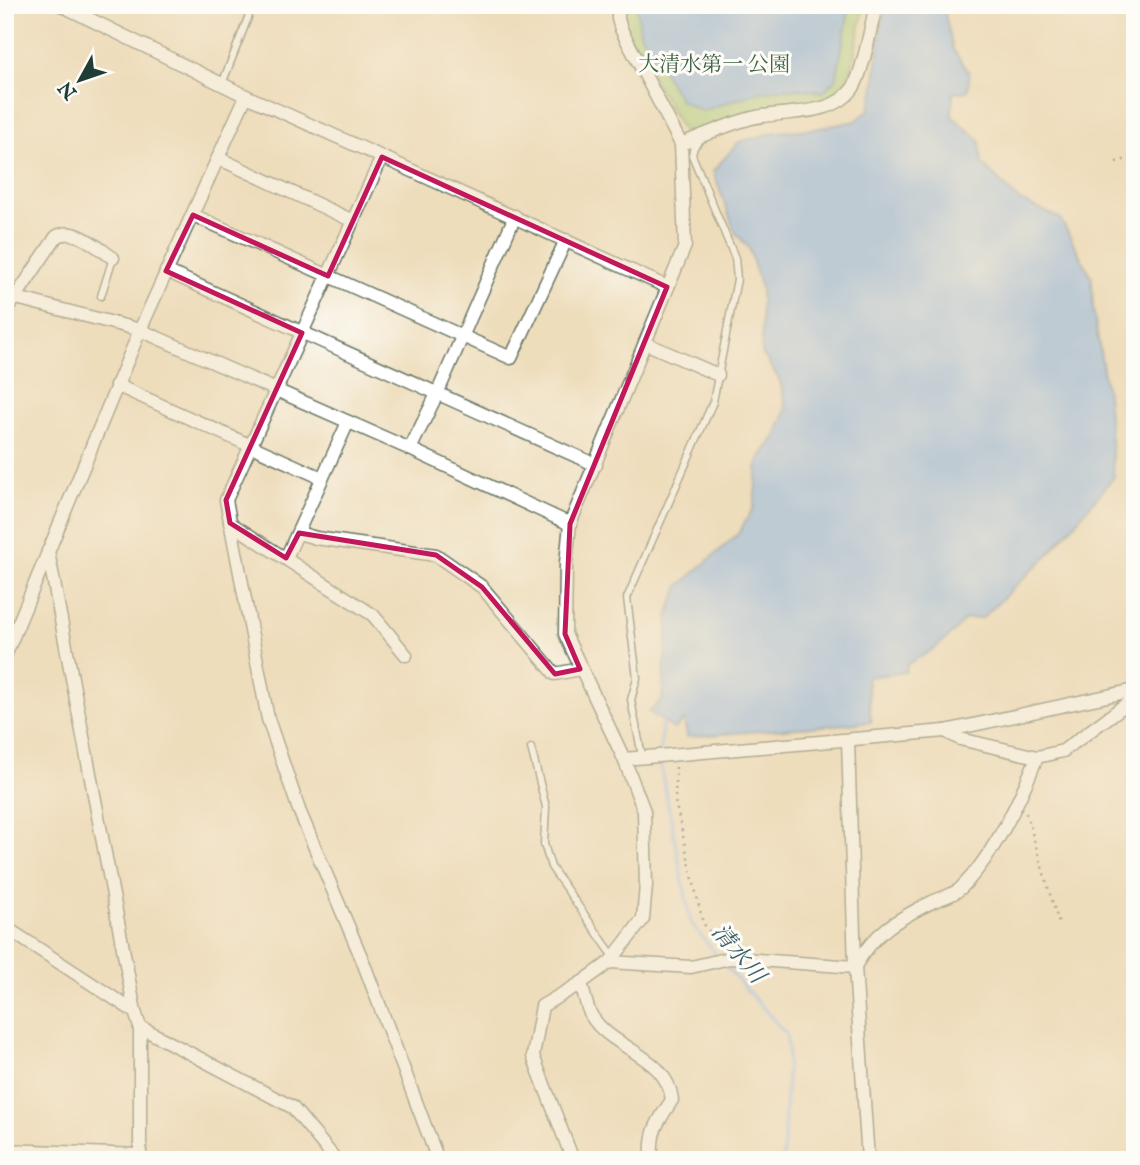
<svg xmlns="http://www.w3.org/2000/svg" width="1140" height="1165" font-family="'IM FELL English','Noto Serif JP',serif">
  <style>
    .green { fill: #a5d27f; stroke: #62885a; stroke-width: 2 }
    .water { fill: #84b5f0; stroke: #527992; stroke-width: 2 }
    .lines { fill: none; stroke-linecap: round; stroke-linejoin: round }
    .stream { stroke: #84b5f0; stroke-width: 3.5 }
    .service-casing { stroke: #677563; stroke-width: 9 }
    .minor-casing { stroke: #677563; stroke-width: 15 }
    .path { stroke: #677563; stroke-width: 2.5; stroke-dasharray: 2 5; stroke-linecap: butt }
    .service { stroke: #fff; stroke-width: 6 }
    .minor { stroke: #fff; stroke-width: 12 }
    .marked { fill: none; stroke: #c2185b; stroke-width: 5; stroke-linejoin: round }
    .labels { text-anchor: middle; stroke-width: 6; stroke-linejoin: round; paint-order: stroke }
    .park-label { font-size: 21px; fill: #406247; stroke: #fdfcf7 }
    .water-label { font-size: 23px; font-style: italic; fill: #3d616c; stroke: #fdfcf7 }
  </style>
  <rect width="100%" height="100%" fill="#fdfcf7"/>
  <filter id="ink" filterUnits="userSpaceOnUse"><feTurbulence type="fractalNoise" baseFrequency=".0143" numOctaves="2"/><feDisplacementMap in="SourceGraphic" scale="14" xChannelSelector="R" yChannelSelector="G"/><feConvolveMatrix kernelMatrix="1 2 1 2 8 2 1 2 1" color-interpolation-filters="sRGB"/></filter>
  <filter id="wash" filterUnits="userSpaceOnUse"><feTurbulence type="fractalNoise" baseFrequency=".00686" numOctaves="4" result="noise"/><feDisplacementMap in="SourceGraphic" scale="28" xChannelSelector="R" yChannelSelector="G"/><feGaussianBlur stdDeviation="1.57" result="paint"/><feColorMatrix in="noise" values="0 0 0 0 0 0 0 0 0 0 0 0 0 0 0 0 0 1.4 0 .05"/><feComposite in="paint" operator="in"/></filter>
  <g filter="url(#wash)">
    <rect width="100%" height="100%" fill="#edb"/>
    <polygon class="green" points="621,5 864,5 850,78 826,102 760,111 685,135 624,27"/>
    <g class="water">
      <path d="M637,5h213l-14,74 -13,13c-49,-10 -76,4 -121,19l-21,-10 -41,-68z"/>
      <path d="M886,5h57l10,44 16,24 -1,18 -15,2 -1,23 28,25 2,23 38,37 40,17 32,60 1,31 14,85 7,83 -66,78 -66,63 -17,1c-16,21 -34,34 -58,45l-1,8 -39,5 4,45 -184,15 -3,-17 -10,9 -25,-17 13,-12 7,-88 10,-26 59,-52 16,-27 4,-46 18,-25 10,-27 -6,-28 -18,-28 -1,-64 -12,-41 -14,-16 -22,-61 26,-29 37,-10 38,-3 42,-8 13,-11 5,-18 7,-68z"/>
    </g>
    <g class="lines">
      <g class="stream">
        <polyline points="662,721 660,763 691,923 719,958"/>
        <polyline points="724,964 786,1034 788,1049 783,1160"/>
      </g>
    </g>
  </g>
  <g filter="url(#ink)">
    <g class="lines">
      <g class="service-casing">
        <g id="service">
          <polyline points="222,84 253,5"/>
          <polyline points="101,296 113,258"/>
          <polyline points="531,748 546,807 544,844 551,867 614,957"/>
          <polyline points="642,756 631,700 637,678 627,598 713,402 737,279 735,258 692,155 694,147 699,141"/>
        </g>
      </g>
      <g class="minor-casing">
        <g id="minor">
          <polyline points="61,5 246,96 382,157 226,500 268,719 299,810 362,959 438,1160"/>
          <path d="M681,144c24,-9 47,-20 71,-26 32,-8 80,0 101,-30 10,-15 18,-63 23,-83"/>
          <polyline points="382,157 667,287"/>
          <polyline points="218,158 353,221"/>
          <polyline points="193,215 511,358 566,240"/>
          <polyline points="166,271 596,465"/>
          <polyline points="5,295 140,330 410,449 570,524"/>
          <path d="M5,313l51,-76c18,-12 42,11 57,21"/>
          <polyline points="645,343 718,375"/>
          <polyline points="116,385 322,478"/>
          <polyline points="410,449 437,394 515,216"/>
          <polyline points="230,523 373,615 406,655"/>
          <polyline points="299,533 316,538 436,555 482,587 555,674 580,669"/>
          <polyline points="48,551 135,1012 140,1027 140,1160"/>
          <polyline points="286,558 348,422"/>
          <polyline points="5,656 140,330 246,96"/>
          <polyline points="945,731 960,739 1037,757"/>
          <polyline points="848,740 855,967 868,1160"/>
          <polyline points="624,759 945,731 1135,690"/>
          <polyline points="5,927 135,1012"/>
          <polyline points="610,962 691,967 730,958 855,967"/>
          <path d="M855,966c21,-35 41,-46 77,-64 9,-4 22,-7 29,-14 33,-33 59,-88 76,-131l26,-6 66,-49 6,-6"/>
          <path d="M581,983c3,10 5,23 10,32 20,35 76,39 81,85 -15,23 -22,31 -20,59l13,1"/>
          <polyline points="140,1027 292,1107 336,1160"/>
          <polyline points="5,1150 140,1155"/>
          <polyline points="573,1160 533,1056 542,1006 581,983 610,962 643,919 646,885 644,811 624,759 565,634 566,563 570,524 685,246 681,144 621,29 618,19 618,5"/>
        </g>
      </g>
      <g class="path">
        <polyline points="1116,162 1135,157"/>
        <polyline points="676,767 675,801 703,923 722,947"/>
        <polyline points="1026,813 1059,924"/>
      </g>
      <use href="#service" class="service"/>
      <use href="#minor" class="minor"/>
    </g>
  </g>
  <path d="M0 0H1140V1165H0ZM382,157l285,130 -97,237 -5,110 15,35 -25,5 -73,-87 -46,-32 -137,-22 -13,25 -56,-35 -4,-23 76,-167 -136,-62 27,-56 135,61z" fill="#edb" fill-opacity=".55" fill-rule="evenodd"/>
  <path class="marked" d="M382,157l285,130 -97,237 -5,110 15,35 -25,5 -73,-87 -46,-32 -137,-22 -13,25 -56,-35 -4,-23 76,-167 -136,-62 27,-56 135,61z"/>
  <g class="labels">
    <g class="park-label">
      <text x="714" y="71">大清水第一 公園</text>
    </g>
    <g class="water-label">
      <text transform="translate(739 953) rotate(50)" y="8">清水川</text>
    </g>
  </g>
  <rect width="1140" height="1165" fill="none" stroke="#fdfcf7" stroke-width="28"/>
  <g transform="translate(80 80) rotate(230)" stroke="#fdfcf7" stroke-width="5" paint-order="stroke">
  <path d="M0-5L12 26L0 18L-12 26Z" fill="#1f3d34"/>
  <text y="-10" font-size="19" font-weight="bold" text-anchor="middle" fill="#1f3d34">N</text>
  </g>
</svg>
